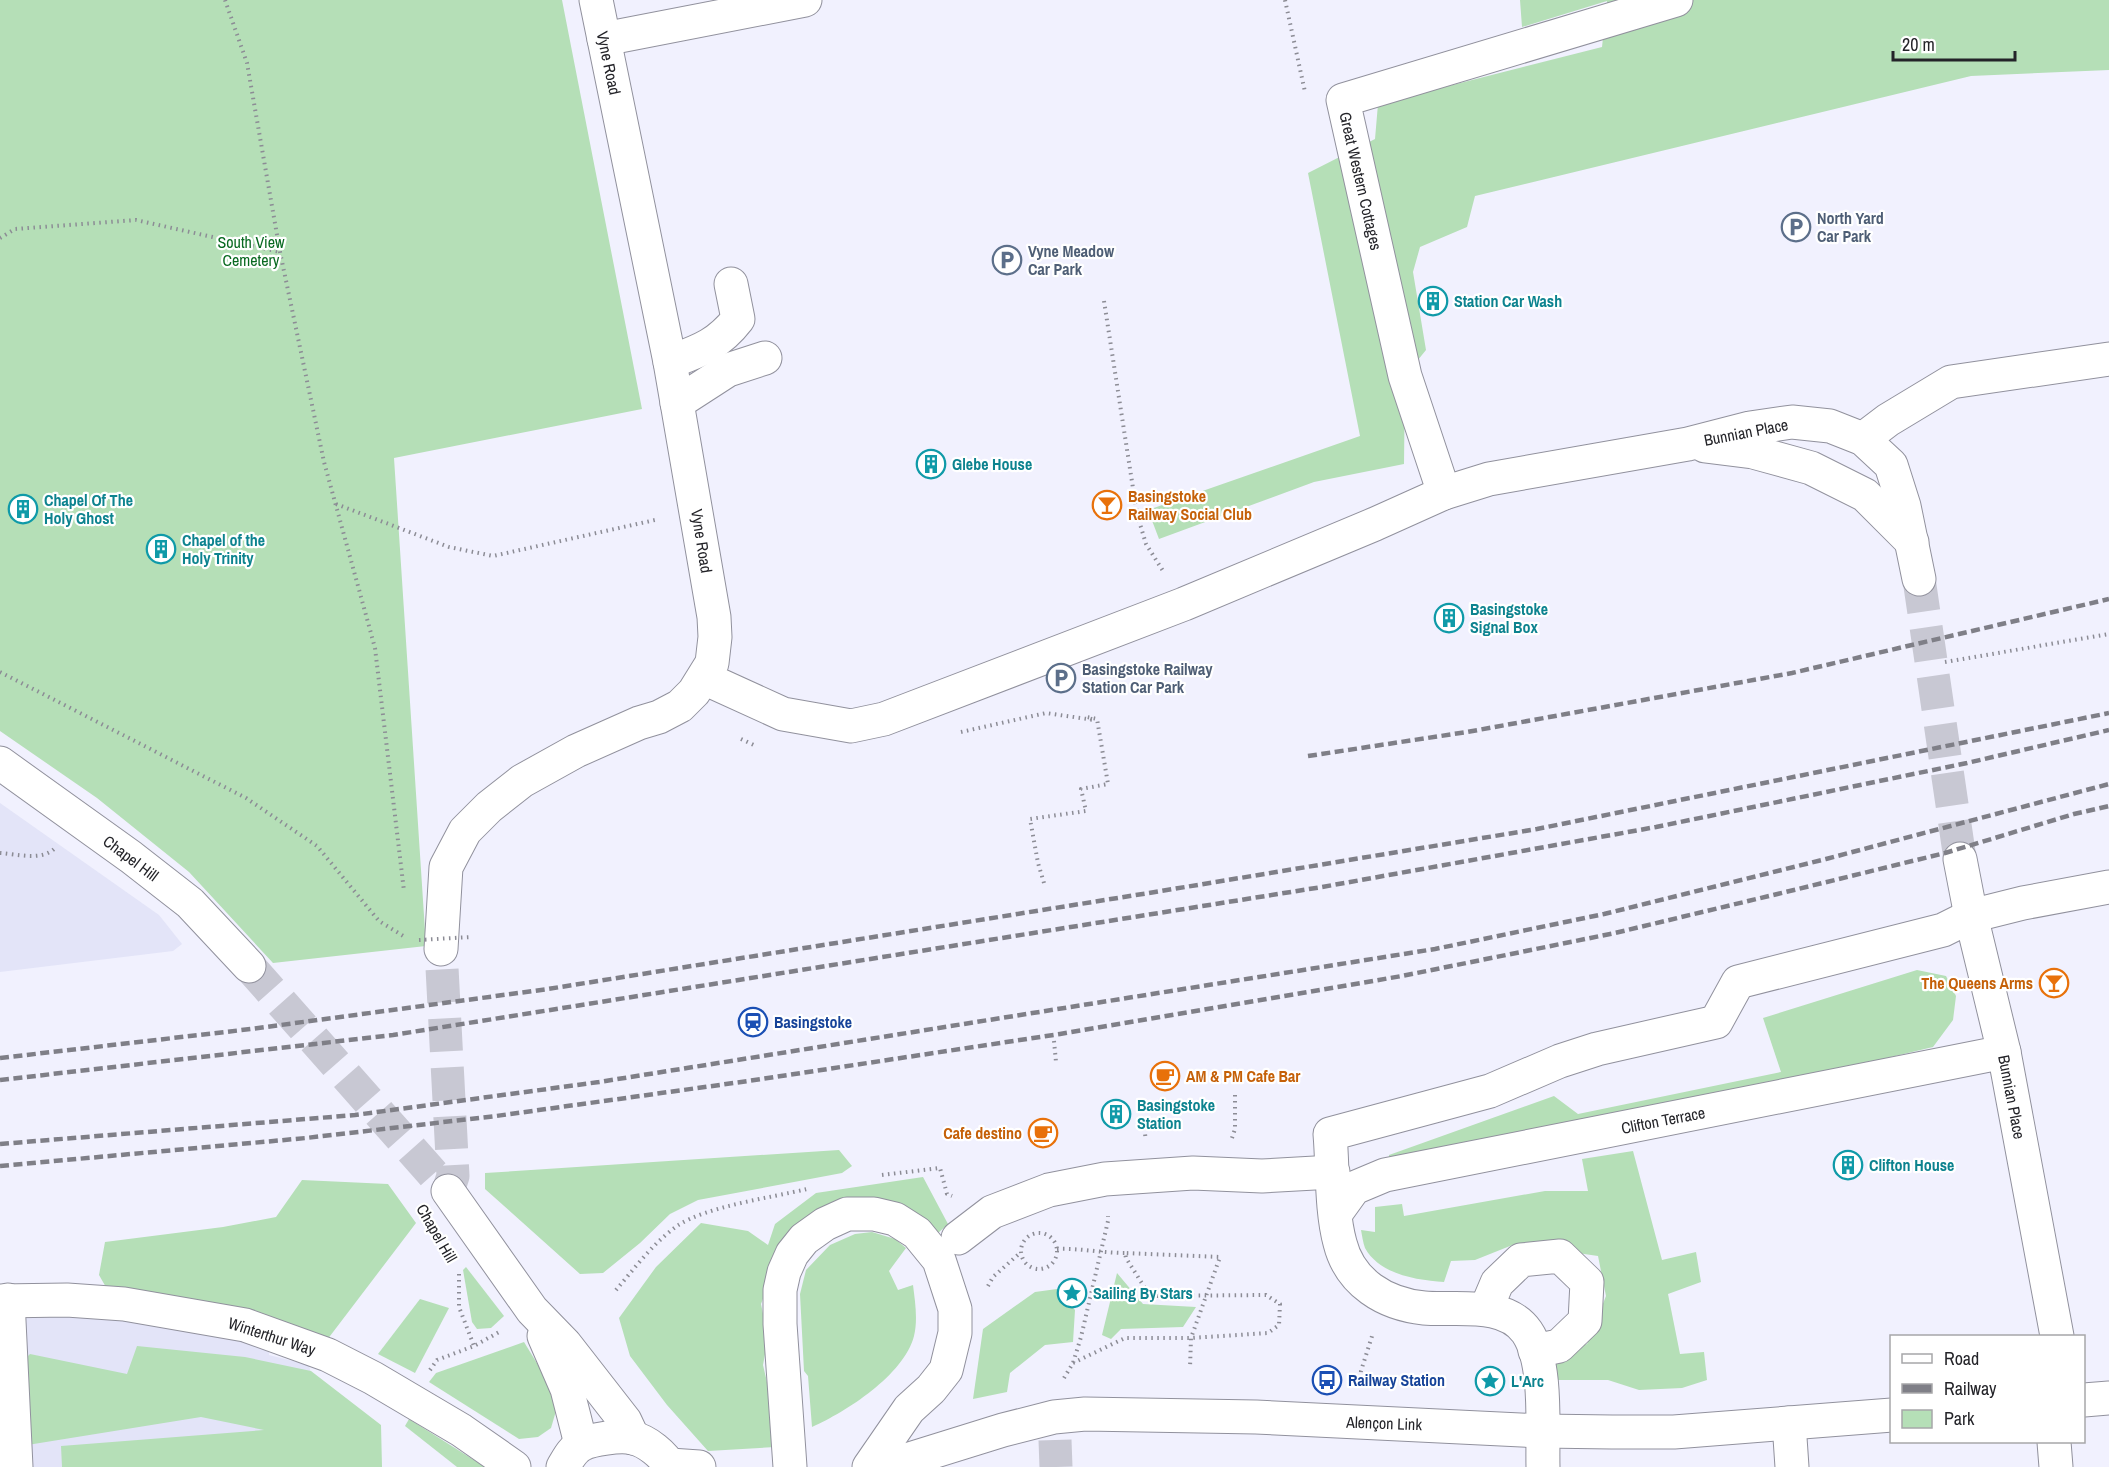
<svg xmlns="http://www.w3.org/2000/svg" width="2109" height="1467" font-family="'Archivo Narrow',sans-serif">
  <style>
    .built { fill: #e3e4f8 }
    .green { fill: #b5dfb7 }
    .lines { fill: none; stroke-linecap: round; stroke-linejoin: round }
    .minor-tunnel { stroke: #c8c8d3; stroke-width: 33; stroke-dasharray: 33 16; stroke-linecap: butt }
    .minor-casing { stroke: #91919d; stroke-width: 35 }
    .path { stroke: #8c8c95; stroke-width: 4; stroke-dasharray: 1.5 4.5; stroke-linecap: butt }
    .minor { stroke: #fff; stroke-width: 33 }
    .rail { stroke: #7f7f87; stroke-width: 4.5; stroke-dasharray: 9 4.5; stroke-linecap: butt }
    .path-bridge { stroke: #8c8c95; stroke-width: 4; stroke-dasharray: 1.5 4.5; stroke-linecap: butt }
    .labels { text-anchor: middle; stroke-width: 4.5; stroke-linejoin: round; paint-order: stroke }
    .street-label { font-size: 16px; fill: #242429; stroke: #fff }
    .service-label { font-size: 16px; font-weight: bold; fill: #4e5e75; stroke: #fff; text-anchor: start }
    .park-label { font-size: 16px; fill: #086920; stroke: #fff }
    .culture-label { font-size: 16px; font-weight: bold; fill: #0d838f; stroke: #fff; text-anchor: start }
    .food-label { font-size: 16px; font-weight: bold; fill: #c56008; stroke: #fff; text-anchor: start }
    .transit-label { font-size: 16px; font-weight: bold; fill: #164399; stroke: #fff; text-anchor: start }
  </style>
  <rect width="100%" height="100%" fill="#f1f1fe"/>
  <g class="built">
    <polygon points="0,803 159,915 182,944 173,951 0,972"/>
    <polygon points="0,1294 270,1327 269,1355 309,1365 332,1467 0,1467"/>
  </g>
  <g class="green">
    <polygon points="0,0 562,0 642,409 394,458 426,946 273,963 189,872 97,798 0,731"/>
    <polygon points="1520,0 2109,0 2109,70 1971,76 1475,196 1467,227 1420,247 1413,272 1426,350 1405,376 1404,464 1314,482 1159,539 1148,510 1360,436 1308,173 1375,139 1378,104 1602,47 1607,1 1522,27"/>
    <polygon points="1917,970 1946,976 1956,996 1953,1020 1933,1047 1807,1077 1389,1166 1389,1155 1554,1096 1578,1114 1781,1072 1763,1018"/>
    <polygon points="839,1150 852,1166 842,1173 698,1200 670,1214 640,1243 603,1273 580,1274 485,1189 485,1173"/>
    <path d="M1633,1151l29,109 34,-8 5,30 -33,12 12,60 24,-2 3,28 -25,8 -43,2 -31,-10h-52l-7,-26 38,-10 19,-48 -8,-40 -83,-12 -40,16 -24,1 -7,21c-27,-2 -64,-7 -79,-34 -2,-5 -3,-13 -4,-18l14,2v-25l27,-3 2,12 141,-25h43l-6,-32z"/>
    <polygon points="923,1177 948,1224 937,1234 867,1207 779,1258 761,1304 768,1338 763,1365 776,1421 775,1447 708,1451 667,1405 630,1356 619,1318 656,1267 701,1223 748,1231 768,1245 775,1224 816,1193"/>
    <polygon points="302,1180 388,1184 416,1223 327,1340 239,1307 162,1304 111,1296 99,1275 105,1242 223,1227 276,1217"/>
    <path d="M872,1232l23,7 11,9 -17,23 9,19 15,-5c2,16 5,35 1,51 -10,39 -68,76 -102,91l-4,-51 -4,-5 -4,-77 6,-24 24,-25 25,-11z"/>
    <polygon points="466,1267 504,1316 491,1328 477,1329 472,1322 463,1270"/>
    <polygon points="1117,1273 1143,1304 1196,1307 1183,1327 1121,1329 1111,1339 1102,1335"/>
    <polygon points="1057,1289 1075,1310 1073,1342 1045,1345 1010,1373 1007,1392 973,1399 983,1329 1035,1292"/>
    <polygon points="420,1299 449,1308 415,1373 378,1354"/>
    <polygon points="524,1342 554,1391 556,1411 551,1428 538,1437 519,1439 429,1382 436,1373"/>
    <polygon points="137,1346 245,1357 311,1371 381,1425 382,1467 62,1467 61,1446 264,1430 201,1417 15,1447 11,1373 30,1354 127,1374"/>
    <polygon points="409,1419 485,1467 457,1467 405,1426"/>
  </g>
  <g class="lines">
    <g class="minor-tunnel">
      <polyline points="1919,579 1960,859"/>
      <polyline points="249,966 448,1191 453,1176 441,949"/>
      <polyline points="1055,1440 1056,1467"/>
    </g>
    <g class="minor-casing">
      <g id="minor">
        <polyline points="604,39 805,0"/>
        <path d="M670,362c29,-11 48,-17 68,-43l-7,-35"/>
        <polyline points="677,403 728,370 765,358"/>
        <polyline points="1863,439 1888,420 1951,382 2109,359"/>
        <polyline points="1705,446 1753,452 1811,468 1865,495 1912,542"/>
        <polyline points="1444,493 1405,376 1343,100 1676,0"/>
        <polyline points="704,678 783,714 851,726 884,719 1184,604 1375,524 1444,493 1489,479 1688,444 1750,428 1792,422 1830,426 1863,439 1891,465 1904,506 1919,579"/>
        <polyline points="0,763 131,857 190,903 249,966"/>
        <polyline points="1960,859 1971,916 2004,1052 2057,1336"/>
        <polyline points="441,949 446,867 465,831 489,807 522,781 576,751 639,723 659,717 680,706 694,692 712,663 715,637 714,617 670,362 596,0"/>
        <polyline points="448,1191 532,1310 565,1344 625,1421 633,1438"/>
        <polyline points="1336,1213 1354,1188 1385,1175 2004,1052"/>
        <polyline points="958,1238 992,1212 1049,1190 1105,1179 1193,1173 1262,1176 1333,1172"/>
        <polyline points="8,1300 16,1467"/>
        <polyline points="0,1301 67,1300 124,1304 245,1325 328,1355 373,1378 461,1430 514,1467"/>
        <polyline points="1486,1309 1497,1283 1521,1260 1560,1256 1587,1282 1585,1321 1559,1346 1535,1351"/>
        <polyline points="544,1336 567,1389 581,1444"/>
        <polyline points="2084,1400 2109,1398"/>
        <polyline points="1789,1423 1792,1467"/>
        <polyline points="2054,1442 2056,1467"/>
        <polyline points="670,1465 699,1467"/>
        <path d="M563,1467c5,-8 9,-17 18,-22 10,-6 40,-10 52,-7 14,3 31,17 37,29"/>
        <polyline points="790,1467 780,1324 780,1290 784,1272 792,1254 804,1239 825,1224 847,1214 874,1214 895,1219 917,1233 939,1260 955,1309 955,1333 946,1370 931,1389 909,1409 869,1467"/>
        <polyline points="884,1467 1003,1430 1054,1417 1085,1414 1256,1417 1542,1431 1612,1432 1674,1432 1892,1415"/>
        <path d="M1543,1467c-1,-37 5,-104 -16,-135 -22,-32 -71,-21 -103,-24 -39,-4 -74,-25 -84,-65 -9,-33 -7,-74 -10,-109l160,-43 70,-30 37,-12 119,-27 22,-40 205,-52 28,-14 52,-13 86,-16"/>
      </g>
    </g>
    <g class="path">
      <polyline points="225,0 247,63 280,252 324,462 375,648 404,891"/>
      <polyline points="1285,0 1305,92"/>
      <polyline points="0,238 15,229 136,220 280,252"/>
      <polyline points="1104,301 1137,514 1146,544 1163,571"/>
      <polyline points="336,504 449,547 493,556 655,520 656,516"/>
      <polyline points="1945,662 2109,634"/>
      <polyline points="0,672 246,798 317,846 379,921 405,937"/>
      <polyline points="961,732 1046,713 1094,720 1087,717 1097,719 1108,784 1081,789 1086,811 1030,819 1038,863 1044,883"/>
      <polyline points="741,739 756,746"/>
      <path d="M0,853c17,1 41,8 54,-4"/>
      <polyline points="1054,1041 1056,1062"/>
      <polyline points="1139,1099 1146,1140"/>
      <polyline points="1232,1138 1235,1129 1235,1095"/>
      <polyline points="882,1175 940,1168 947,1194 952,1196"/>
      <circle cx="1039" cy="1251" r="18"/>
      <path d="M1057,1249c22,-1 45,4 68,4"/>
      <polyline points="459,1274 459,1307 474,1346"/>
      <polyline points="988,1286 993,1277 1021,1252"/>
      <path d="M616,1290c18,-21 37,-47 61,-64 30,-20 93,-28 130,-37"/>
      <polyline points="1073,1363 1125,1338 1191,1338 1268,1333 1279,1325 1280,1304 1266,1295 1150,1296 1126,1258 1125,1253 1220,1257 1191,1338 1190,1368"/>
      <polyline points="430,1370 437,1360 474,1346 501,1331"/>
      <polyline points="1064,1378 1073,1363 1081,1337 1108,1221 1108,1216"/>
      <polyline points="1360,1384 1361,1371 1373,1333"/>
    </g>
    <use href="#minor" class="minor"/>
    <g class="rail">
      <polyline points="1308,756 1467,732 1792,673 2109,599"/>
      <polyline points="0,1058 251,1029 548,989 1155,892 1537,829 2109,713"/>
      <polyline points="0,1080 393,1035 1322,887 1656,827 1967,763 2109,730"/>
      <polyline points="0,1144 355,1115 599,1082 1435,949 1604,914 1826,859 2109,784"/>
      <polyline points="0,1166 306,1138 496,1116 748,1081 1060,1034 1402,976 1615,933 1794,890 1945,853 2074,814 2109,806"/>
    </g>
    <polyline class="path-bridge" points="419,940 471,937"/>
  </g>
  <defs>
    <g id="parking-ring" transform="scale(1.5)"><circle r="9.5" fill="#fff" stroke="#5c6f8a" stroke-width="1.5"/><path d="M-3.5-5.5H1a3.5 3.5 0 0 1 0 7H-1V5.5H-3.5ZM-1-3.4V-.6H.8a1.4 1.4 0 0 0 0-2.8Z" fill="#5c6f8a"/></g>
    <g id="building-ring" transform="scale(1.5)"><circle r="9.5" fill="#fff" stroke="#0f9aa8" stroke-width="1.5"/><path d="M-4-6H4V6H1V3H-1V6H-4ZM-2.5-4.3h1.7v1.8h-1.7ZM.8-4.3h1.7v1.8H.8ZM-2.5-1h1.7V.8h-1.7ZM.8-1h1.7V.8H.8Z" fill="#0f9aa8"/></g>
    <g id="bar-ring" transform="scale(1.5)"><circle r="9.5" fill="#fff" stroke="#e8710a" stroke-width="1.5"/><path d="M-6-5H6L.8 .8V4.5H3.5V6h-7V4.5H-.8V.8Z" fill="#e8710a"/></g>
    <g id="station-ring" transform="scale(1.5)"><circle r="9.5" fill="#fff" stroke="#1a4fb4" stroke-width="1.5"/><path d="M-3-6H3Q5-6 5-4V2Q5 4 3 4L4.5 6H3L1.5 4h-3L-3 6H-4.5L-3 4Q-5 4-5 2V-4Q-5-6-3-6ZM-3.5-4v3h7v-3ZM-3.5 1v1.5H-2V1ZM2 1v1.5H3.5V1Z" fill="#1a4fb4"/></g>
    <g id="cafe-ring" transform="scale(1.5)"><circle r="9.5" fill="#fff" stroke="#e8710a" stroke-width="1.5"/><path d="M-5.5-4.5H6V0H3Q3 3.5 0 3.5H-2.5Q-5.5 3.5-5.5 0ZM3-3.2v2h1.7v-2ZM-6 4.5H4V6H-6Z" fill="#e8710a"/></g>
    <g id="sight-ring" transform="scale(1.5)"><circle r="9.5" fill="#fff" stroke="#0f9aa8" stroke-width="1.5"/><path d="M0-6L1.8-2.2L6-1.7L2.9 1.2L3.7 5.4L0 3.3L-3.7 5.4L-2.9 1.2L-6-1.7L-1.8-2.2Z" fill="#0f9aa8"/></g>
    <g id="bus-ring" transform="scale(1.5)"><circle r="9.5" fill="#fff" stroke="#1a4fb4" stroke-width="1.5"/><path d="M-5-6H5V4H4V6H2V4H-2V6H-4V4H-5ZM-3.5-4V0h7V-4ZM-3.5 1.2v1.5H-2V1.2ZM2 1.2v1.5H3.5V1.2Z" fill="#1a4fb4"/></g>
  </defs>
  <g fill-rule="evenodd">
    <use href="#parking-ring" x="1796" y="227"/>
    <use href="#parking-ring" x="1007" y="260"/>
    <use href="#building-ring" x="1433" y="301"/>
    <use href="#building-ring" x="931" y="464"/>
    <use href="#bar-ring" x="1107" y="505"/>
    <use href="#building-ring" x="23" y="509"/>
    <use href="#building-ring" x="161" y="549"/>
    <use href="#building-ring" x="1449" y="618"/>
    <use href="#parking-ring" x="1061" y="678"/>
    <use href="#bar-ring" x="2054" y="983"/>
    <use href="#station-ring" x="753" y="1022"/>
    <use href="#cafe-ring" x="1165" y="1076"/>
    <use href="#building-ring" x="1116" y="1114"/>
    <use href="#cafe-ring" x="1043" y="1133"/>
    <use href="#building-ring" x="1848" y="1165"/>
    <use href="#sight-ring" x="1072" y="1293"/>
    <use href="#bus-ring" x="1327" y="1380"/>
    <use href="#sight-ring" x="1490" y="1381"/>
  </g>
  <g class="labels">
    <g class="street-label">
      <text transform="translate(609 63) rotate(78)" y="6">Vyne Road</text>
      <text transform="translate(1361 181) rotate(77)" y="6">Great Western Cottages</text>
      <text transform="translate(1746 432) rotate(-11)" y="6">Bunnian Place</text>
      <text transform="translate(702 541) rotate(81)" y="6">Vyne Road</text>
      <text transform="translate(131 858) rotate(37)" y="6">Chapel Hill</text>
      <text transform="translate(2012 1097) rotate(79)" y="6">Bunnian Place</text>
      <text transform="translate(1663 1120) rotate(-11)" y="6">Clifton Terrace</text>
      <text transform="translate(437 1233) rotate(60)" y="6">Chapel Hill</text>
      <text transform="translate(272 1336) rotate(18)" y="6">Winterthur Way</text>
      <text transform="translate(1384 1423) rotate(2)" y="6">Alençon Link</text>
    </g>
    <g class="service-label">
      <text x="1817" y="224">North Yard<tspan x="1817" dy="18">Car Park</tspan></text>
      <text x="1028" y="257">Vyne Meadow<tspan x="1028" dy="18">Car Park</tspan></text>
      <text x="1082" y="675">Basingstoke Railway<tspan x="1082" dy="18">Station Car Park</tspan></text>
    </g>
    <g class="park-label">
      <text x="251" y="248">South View<tspan x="251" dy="18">Cemetery</tspan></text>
    </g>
    <g class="culture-label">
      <text x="1454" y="307">Station Car Wash</text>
      <text x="952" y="470">Glebe House</text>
      <text x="44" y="506">Chapel Of The<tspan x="44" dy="18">Holy Ghost</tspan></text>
      <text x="182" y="546">Chapel of the<tspan x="182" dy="18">Holy Trinity</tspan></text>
      <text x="1470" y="615">Basingstoke<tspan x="1470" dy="18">Signal Box</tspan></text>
      <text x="1137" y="1111">Basingstoke<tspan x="1137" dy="18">Station</tspan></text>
      <text x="1869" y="1171">Clifton House</text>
      <text x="1093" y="1299">Sailing By Stars</text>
      <text x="1511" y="1387">L'Arc</text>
    </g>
    <g class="food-label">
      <text x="1128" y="502">Basingstoke<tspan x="1128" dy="18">Railway Social Club</tspan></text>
      <text x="2033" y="989" text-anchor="end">The Queens Arms</text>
      <text x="1186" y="1082">AM &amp; PM Cafe Bar</text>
      <text x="1022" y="1139" text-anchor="end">Cafe destino</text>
    </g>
    <g class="transit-label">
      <text x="774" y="1028">Basingstoke</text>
      <text x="1348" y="1386">Railway Station</text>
    </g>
  </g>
  <rect x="1890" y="1335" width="195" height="108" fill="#ffffff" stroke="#a7a7a9" stroke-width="1.5"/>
  <rect x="1902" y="1354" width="30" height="9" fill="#ffffff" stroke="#a7a7a9" stroke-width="1.5"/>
  <text x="1944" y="1365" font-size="18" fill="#242429">Road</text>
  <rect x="1902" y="1384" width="30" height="9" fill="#7f7f87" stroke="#a7a7a9" stroke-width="1.5"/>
  <text x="1944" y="1395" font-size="18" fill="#242429">Railway</text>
  <rect x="1902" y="1410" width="30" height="18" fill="#b5dfb7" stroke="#a7a7a9" stroke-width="1.5"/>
  <text x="1944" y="1425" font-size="18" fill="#242429">Park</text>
  <path d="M1893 51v9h122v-9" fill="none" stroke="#242429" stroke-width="3"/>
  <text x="1902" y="51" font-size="18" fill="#242429" stroke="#ffffff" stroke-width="4.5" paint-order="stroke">20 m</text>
</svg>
